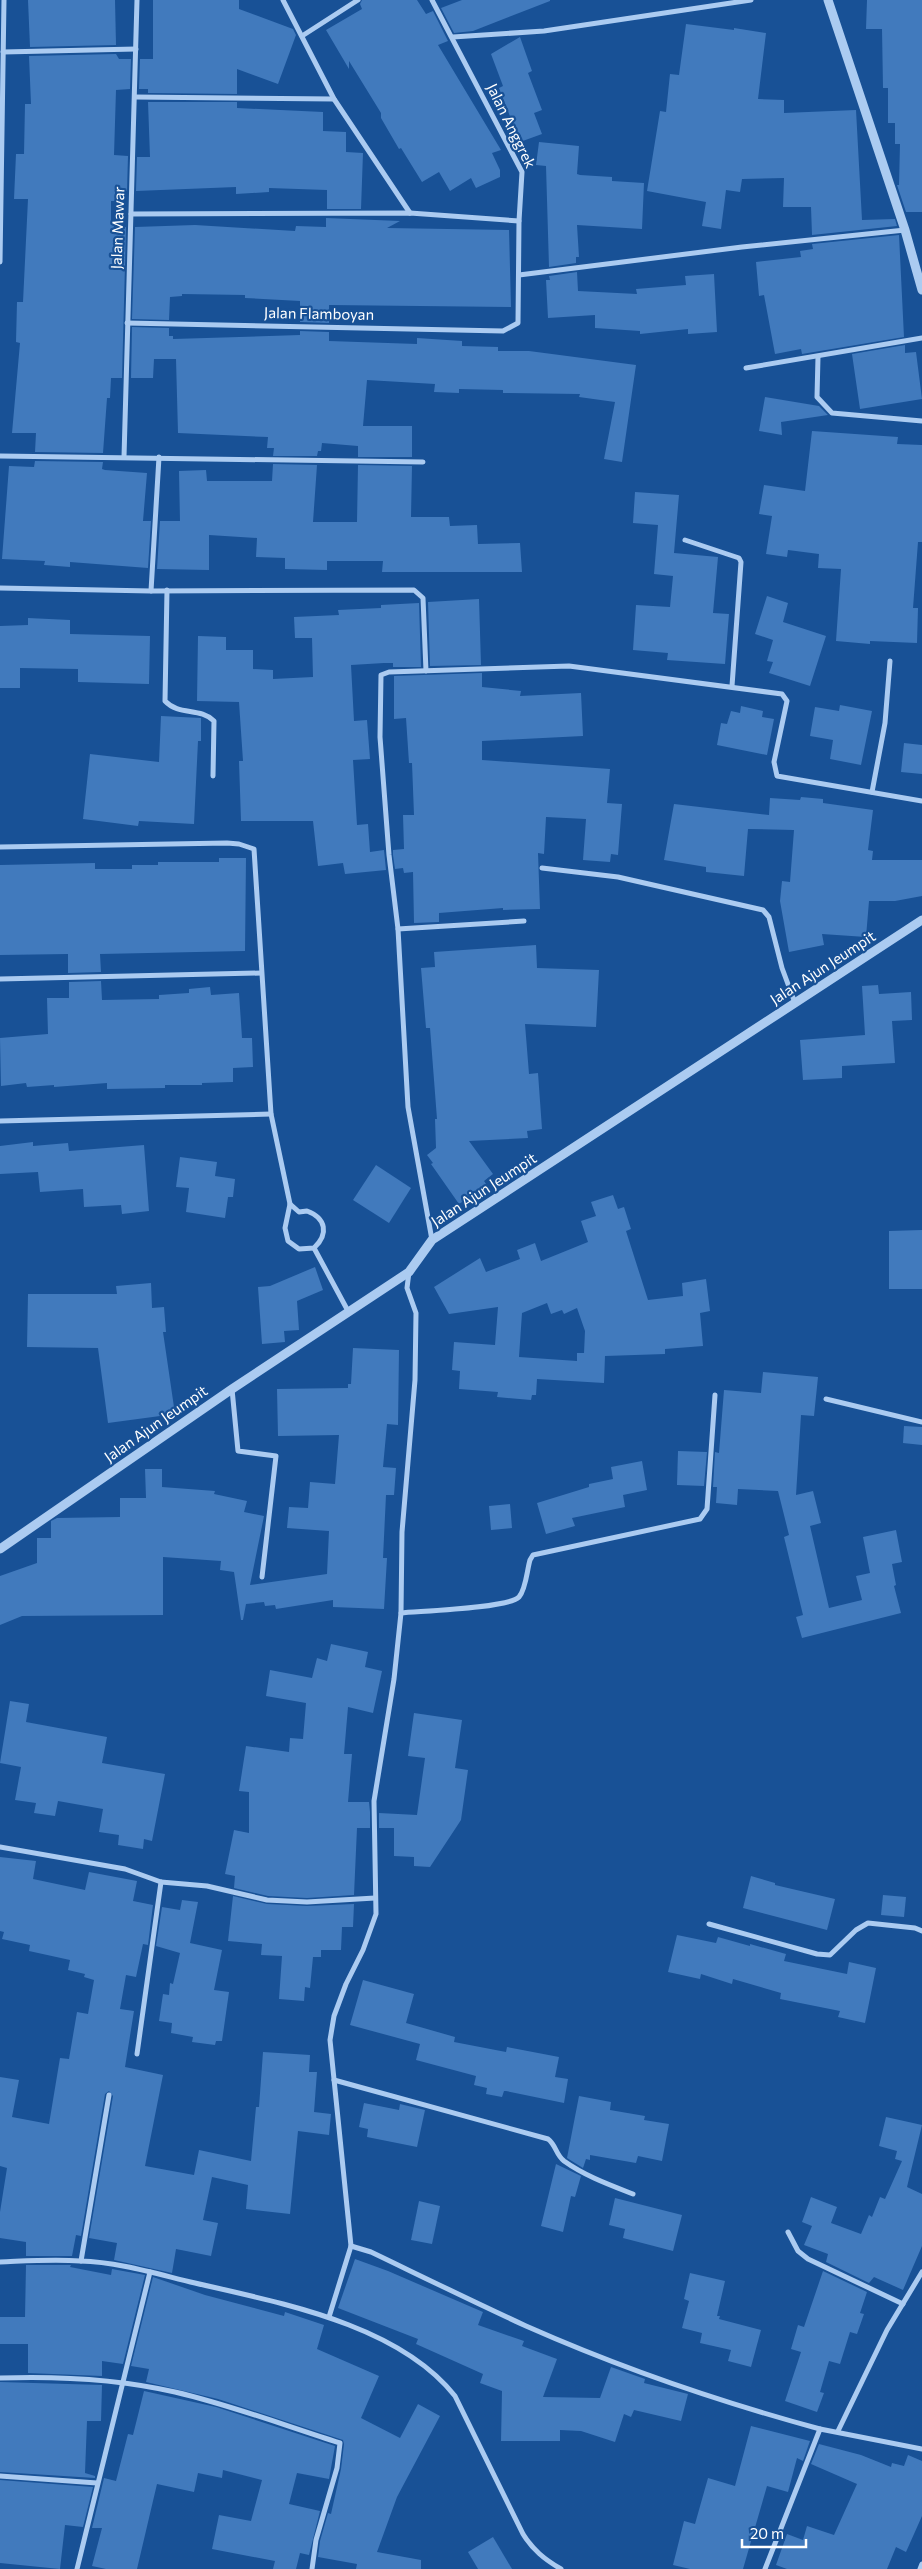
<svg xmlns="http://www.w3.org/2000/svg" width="922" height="2569" font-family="Commissioner,sans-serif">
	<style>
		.building { fill: #417abd; fill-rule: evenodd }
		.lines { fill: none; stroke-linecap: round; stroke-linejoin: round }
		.minor { stroke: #abcbf1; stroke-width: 5 }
		.tertiary { stroke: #abcbf1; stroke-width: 9 }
		.labels { text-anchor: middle; stroke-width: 4.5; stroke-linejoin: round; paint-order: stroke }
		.street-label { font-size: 15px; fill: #fff; stroke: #185196 }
	</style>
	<rect width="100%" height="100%" fill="#185196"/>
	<g class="building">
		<polygon points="28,0 115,0 116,45 30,47"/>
		<polygon points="153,0 239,0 239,9 293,29 296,35 278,84 237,69 237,94 148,93 148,89 139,89 140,59 153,59"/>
		<polygon points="362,0 417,0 426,14 433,11 448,41 438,45 501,150 492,153 500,170 500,177 476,188 471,178 450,191 439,172 422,182 401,148 399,149 381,118 381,113 349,61 349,69 326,30 362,9 360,4"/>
		<polygon points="462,0 550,0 550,1 473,31 454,33 441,8"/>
		<polygon points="867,0 922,0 922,212 906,212 897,185 899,185 900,144 895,144 895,123 888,123 888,88 883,88 882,29 866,29"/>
		<polygon points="686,24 734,30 734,28 766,33 758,99 784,100 784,113 856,110 862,220 895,219 897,226 812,235 811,207 783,207 784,178 742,179 740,192 726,190 721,229 702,226 706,202 647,191 660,111 666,112 670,74 679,75"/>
		<polygon points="520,37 532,71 528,73 542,110 534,113 542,134 520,142 499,88 503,86 491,54"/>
		<polygon points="116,54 119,59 131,59 130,89 116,90 114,155 128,156 127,191 116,191 115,201 111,201 111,220 114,220 114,227 126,227 122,378 111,378 110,398 107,398 103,453 35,452 36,433 12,433 20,343 16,342 17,302 23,302 28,199 14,199 16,154 24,154 25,104 31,104 29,56"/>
		<polygon points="148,102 237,102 237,108 323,112 323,131 346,132 346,152 363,153 361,209 327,209 327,190 269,188 269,192 236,194 236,187 136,191 137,157 150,157"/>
		<polygon points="539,142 579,146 577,174 580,175 612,177 612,181 644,183 642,229 577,225 579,257 576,257 576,263 549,267 546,166 536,165"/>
		<polygon points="326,218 400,221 387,228 509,230 511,307 329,305 329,323 300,322 300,301 245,298 245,295 182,294 182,296 170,297 169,320 132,319 135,227 195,225 295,231 296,226 326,227"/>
		<polygon points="899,235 904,337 802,354 801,349 775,354 764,295 759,296 756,262 801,257 800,251 813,249 812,244"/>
		<polygon points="577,272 578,291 637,294 636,289 686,285 685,276 714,274 717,332 688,334 688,329 640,334 640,331 595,328 595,315 548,318 546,280 550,280 549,276"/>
		<polygon points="132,327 169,328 169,336 173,336 173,339 300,335 300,331 329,332 329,341 417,344 417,338 462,341 462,346 498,347 498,351 529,351 636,365 622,462 604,459 615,402 579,397 580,394 503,393 503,390 459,389 459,393 434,392 435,384 367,380 363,426 412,426 412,457 358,457 358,446 322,443 321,451 318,451 317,456 273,456 274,448 267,448 268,437 178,433 176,359 154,359 153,378 131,378"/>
		<polygon points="905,345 905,353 916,352 922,399 860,409 852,354"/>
		<polygon points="765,397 819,406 828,415 781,422 782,435 759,431"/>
		<polygon points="812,431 898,437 897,444 922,445 922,542 918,542 913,608 918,608 917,643 870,641 870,644 836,641 841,569 818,568 819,554 788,550 787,557 766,554 772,516 759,514 764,485 805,491"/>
		<polygon points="35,461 103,462 102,469 105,470 147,473 143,521 151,521 148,568 70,562 70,567 44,565 45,561 2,559 9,466 34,467"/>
		<polygon points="273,464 317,465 313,522 357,522 358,465 412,466 411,517 449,517 450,526 477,525 478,544 520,543 522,572 382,572 383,561 327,561 327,570 285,569 285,558 256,557 257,538 209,535 209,570 157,569 160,521 180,521 179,471 206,470 207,481 272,481"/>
		<polygon points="635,492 679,495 674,553 718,557 713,613 729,614 725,664 667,660 668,653 633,650 636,605 670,607 673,576 654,574 658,525 633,523"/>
		<polygon points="767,596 788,603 783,622 826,636 810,686 769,673 773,662 767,661 773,640 755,634"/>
		<polygon points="479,599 481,665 430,666 428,602"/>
		<polygon points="419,603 421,667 393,667 393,663 384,663 351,665 354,721 367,720 370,759 353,760 357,825 368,824 370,852 384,850 386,870 345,874 343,863 318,866 313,821 241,821 239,761 243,761 239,702 197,701 198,636 226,637 226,650 253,650 253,669 273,670 273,679 313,677 312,638 295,638 294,617 339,615 338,610 381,608 381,605"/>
		<polygon points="28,618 70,620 70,634 150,636 149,684 78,682 78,669 20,668 20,688 0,688 0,626 28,625"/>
		<polygon points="482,673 482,687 521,691 520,696 581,693 583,736 482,741 482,760 610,769 607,803 622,804 618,855 611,854 610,862 583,860 586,819 546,817 544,854 538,853 540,909 503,910 503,908 439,913 439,922 414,923 413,872 404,873 403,868 395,869 393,855 393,850 404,849 403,815 414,815 412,763 409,763 406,718 394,719 394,676"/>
		<polygon points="840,705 872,711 861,765 830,759 833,740 810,736 815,707 839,711"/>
		<polygon points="741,706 763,711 762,717 774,719 767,755 717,745 721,723 727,724 731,711 740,713"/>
		<polygon points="161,716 201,718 201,741 198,741 194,824 139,821 138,826 83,819 90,754 159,762"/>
		<polygon points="904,743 922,745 922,774 901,772"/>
		<polygon points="801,797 823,799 823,803 873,810 868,850 873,851 872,860 922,860 922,896 895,901 869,901 866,937 822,934 824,945 789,952 780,901 782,881 790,882 794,830 748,829 744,876 706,872 706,867 664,860 674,804 769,815 770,798 800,800"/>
		<polygon points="219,858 246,858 245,951 100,954 101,972 68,973 68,954 0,955 0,865 95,863 95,869 132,869 132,865 158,865 158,862 219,862"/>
		<polygon points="536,945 537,968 599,970 596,1027 525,1024 529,1074 538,1073 542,1129 527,1131 528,1138 469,1141 493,1174 484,1181 486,1184 481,1188 484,1192 469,1204 465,1200 459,1204 431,1164 433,1163 427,1155 436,1148 435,1119 437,1119 430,1028 426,1028 421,968 435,967 434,952"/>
		<polygon points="101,981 102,1000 159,999 159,995 189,993 189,989 210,987 211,995 239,993 242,1038 252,1038 253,1067 233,1068 233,1082 202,1083 202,1085 165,1085 165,1088 107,1089 107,1083 54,1087 54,1085 27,1087 26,1083 1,1086 0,1038 48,1034 47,998 69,998 69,982"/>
		<polygon points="878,985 879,994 911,992 912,1020 892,1021 895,1063 842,1066 842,1078 803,1080 800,1040 865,1035 862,986"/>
		<polygon points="33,1142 33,1146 68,1143 69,1151 144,1145 149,1211 122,1214 121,1205 84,1207 83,1189 40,1192 38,1172 0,1174 0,1146"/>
		<polygon points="180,1157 217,1162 215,1176 235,1179 233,1197 228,1197 225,1218 186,1212 189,1188 176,1187"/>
		<polygon points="376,1165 411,1188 389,1223 353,1200"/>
		<path d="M613,1195L618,1209L624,1207L631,1229L626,1231L648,1300L683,1296L682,1283L706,1279L710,1311L700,1313L703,1346L665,1349V1354L605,1356L604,1383L537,1379L536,1395H532L531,1400L497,1397L498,1392L459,1389L460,1371L452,1370L454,1342L495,1345L498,1307L449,1314L434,1287L480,1258L486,1272L520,1259L517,1250L535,1243L541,1261L588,1242L581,1221L596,1216L591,1202ZM547,1303L551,1314L562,1310L564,1314L577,1308L585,1331L584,1353H577V1361L519,1357L522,1313Z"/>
		<polygon points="922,1230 922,1289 889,1289 889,1231"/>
		<polygon points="315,1267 323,1290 297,1301 299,1330 284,1331 285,1342 262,1344 258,1287 270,1286"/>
		<polygon points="151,1283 152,1308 164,1307 166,1332 163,1332 175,1414 108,1423 98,1348 27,1347 28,1294 117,1294 116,1286"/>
		<polygon points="353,1348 399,1350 398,1425 387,1424 383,1467 396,1468 394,1495 386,1495 383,1558 387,1558 384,1609 333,1607 333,1600 276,1609 275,1605 265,1606 264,1602 246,1604 243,1620 241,1620 234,1572 220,1570 221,1561 163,1557 163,1615 22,1616 0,1625 0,1576 37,1563 37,1538 51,1538 51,1521 57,1518 120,1517 120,1498 146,1498 145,1469 162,1469 162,1487 215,1491 214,1494 247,1501 244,1512 264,1516 250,1585 327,1574 329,1531 287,1528 289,1507 308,1508 310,1482 335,1484 339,1435 278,1436 277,1389 348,1388 348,1384 351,1384"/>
		<polygon points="763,1372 818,1377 814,1416 801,1415 796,1495 813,1491 821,1523 810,1526 829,1608 862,1600 856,1576 870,1573 863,1537 896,1530 902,1562 892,1564 896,1585 894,1586 901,1613 802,1638 796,1617 803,1615 784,1537 789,1535 778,1491 738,1489 737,1505 716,1503 717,1487 713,1487 715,1452 719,1453 724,1390 761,1393"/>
		<polygon points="904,1426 922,1427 922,1445 903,1443"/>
		<polygon points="678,1451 707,1452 704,1486 677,1485"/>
		<polygon points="642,1461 647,1490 623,1495 625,1507 572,1518 575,1526 546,1534 537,1503 589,1487 589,1484 613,1479 611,1467"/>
		<polygon points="510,1504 512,1528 491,1530 489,1506"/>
		<polygon points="331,1644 368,1652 365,1667 382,1671 373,1713 348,1707 344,1754 352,1754 348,1802 369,1802 370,1812 370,1828 357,1828 354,1895 307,1898 268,1896 234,1888 235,1876 225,1874 234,1830 249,1833 249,1792 239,1791 246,1746 289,1752 290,1738 303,1739 306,1703 266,1696 270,1670 312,1678 317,1658 327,1661"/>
		<polygon points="10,1701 29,1704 26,1722 107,1737 102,1763 165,1774 152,1841 144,1839 143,1849 118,1845 119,1835 99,1832 103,1809 58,1801 55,1816 34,1813 36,1803 15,1800 21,1767 0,1763"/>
		<polygon points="414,1713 462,1720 455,1768 468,1770 461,1820 430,1867 414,1866 414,1857 394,1856 394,1828 379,1828 379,1813 417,1815 425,1758 408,1756"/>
		<polygon points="0,1857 36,1861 33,1879 85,1890 89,1872 137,1881 133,1901 153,1905 148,1945 143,1944 136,1977 126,1975 120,2009 134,2011 125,2067 163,2075 145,2166 194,2175 199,2150 251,2161 256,2107 259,2107 263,2052 310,2055 309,2072 317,2072 314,2112 331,2114 329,2135 298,2131 290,2214 246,2209 248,2185 212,2177 203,2220 218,2223 211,2256 176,2249 172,2273 114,2260 117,2243 89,2238 113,2096 109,2091 105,2094 81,2236 76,2235 72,2256 26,2256 26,2242 0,2238 0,2212 7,2168 0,2166 0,2077 19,2080 12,2117 49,2124 60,2058 69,2059 77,2012 88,2014 94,1980 84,1977 85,1974 68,1970 70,1960 29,1951 30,1945 2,1939 4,1932 0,1931"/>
		<polygon points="751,1876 775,1883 775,1885 835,1899 827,1930 743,1908"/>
		<polygon points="883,1895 906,1897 904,1917 881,1915"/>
		<polygon points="233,1896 267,1904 307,1906 354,1904 353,1927 342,1927 341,1950 321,1950 321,1957 313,1957 310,1988 305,1987 304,2001 279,1999 282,1956 261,1955 262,1944 228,1941"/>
		<polygon points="182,1900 198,1902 190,1943 222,1950 214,1990 229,1992 222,2041 216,2041 215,2045 192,2042 193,2037 171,2033 172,2023 159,2021 163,1994 169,1995 170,1983 173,1984 180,1953 156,1946 162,1907 180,1910"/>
		<polygon points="677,1935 716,1943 718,1937 750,1946 750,1944 786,1954 784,1961 847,1974 849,1962 876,1968 865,2023 838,2017 840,2011 780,1999 781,1993 733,1979 732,1984 701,1974 700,1979 668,1972"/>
		<polygon points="363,1980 414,1994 406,2023 455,2037 454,2042 506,2052 507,2047 559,2057 555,2077 568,2079 564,2103 506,2091 504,2091 502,2097 486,2094 487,2088 474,2085 476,2076 416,2060 420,2044 350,2025"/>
		<polygon points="579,2096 611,2102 610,2110 645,2116 644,2120 669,2124 662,2161 638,2156 636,2163 590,2155 590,2160 586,2159 583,2168 567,2158"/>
		<polygon points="364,2103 399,2110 400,2104 425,2110 417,2147 367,2137 368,2129 359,2127"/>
		<polygon points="886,2117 922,2125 907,2187 922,2194 922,2246 903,2290 874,2277 869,2283 826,2262 828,2254 804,2245 812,2226 802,2222 811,2197 837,2207 831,2223 861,2234 869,2215 872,2217 880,2197 885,2199 902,2161 895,2159 897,2151 879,2146"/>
		<polygon points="556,2164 581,2176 575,2197 571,2196 563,2232 541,2226"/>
		<polygon points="615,2198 682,2215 673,2251 623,2238 625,2229 609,2225"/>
		<polygon points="419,2201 440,2206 432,2244 411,2240"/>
		<polygon points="355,2259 388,2271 483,2312 478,2325 524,2341 522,2346 557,2359 543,2397 600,2398 611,2367 645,2379 644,2383 688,2394 681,2421 634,2410 631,2417 624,2414 615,2442 581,2431 560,2430 560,2441 501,2441 502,2391 480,2383 483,2374 416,2344 418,2339 338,2308"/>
		<polygon points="26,2265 71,2265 70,2267 111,2275 112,2269 145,2275 123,2364 102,2361 102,2376 28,2373 28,2344 0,2344 0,2317 25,2317"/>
		<polygon points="823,2271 867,2292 860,2313 864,2314 857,2334 850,2332 840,2364 829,2361 820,2392 824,2393 817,2412 785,2401 801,2352 791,2349 798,2325 804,2327"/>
		<polygon points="690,2273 725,2281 717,2316 720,2316 719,2319 761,2330 751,2367 728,2361 731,2350 700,2343 702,2333 682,2328 689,2301 684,2299"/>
		<polygon points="153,2277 205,2295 284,2316 285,2312 324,2325 317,2349 379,2376 361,2418 400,2438 418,2404 440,2416 397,2497 377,2552 421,2560 421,2569 356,2569 357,2564 318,2557 320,2541 328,2513 331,2514 341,2469 344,2444 343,2440 218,2399 146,2382 149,2369 131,2366"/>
		<polygon points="0,2382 102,2385 101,2421 87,2421 85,2473 95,2476 95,2478 0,2472"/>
		<polygon points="144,2391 216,2407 335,2446 329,2479 297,2473 289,2504 320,2511 309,2555 300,2553 296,2569 273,2569 275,2561 212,2549 219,2515 251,2521 262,2480 223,2470 222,2478 198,2473 194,2492 157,2484 137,2569 106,2569 92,2566 102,2528 92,2528 104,2478 116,2481 128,2434 133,2435"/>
		<polygon points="751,2426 810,2441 803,2461 797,2458 788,2492 767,2486 743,2569 690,2569 673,2565 684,2521 695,2524 708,2478 735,2486"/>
		<polygon points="819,2444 861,2455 891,2467 892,2463 904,2466 908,2455 922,2461 922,2516 906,2552 896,2547 887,2569 787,2569 776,2565 787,2534 803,2540 807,2526 834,2535 857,2484 811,2464"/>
		<polygon points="0,2480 93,2487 83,2527 65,2525 60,2569 0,2563"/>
		<polygon points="493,2537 512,2569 478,2569 468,2552"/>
	</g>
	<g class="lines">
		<g class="minor">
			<polyline points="283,0 334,99 410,213"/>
			<polyline points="302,36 358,0"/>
			<polyline points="453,37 544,31 751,0"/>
			<polyline points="3,52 136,49"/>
			<polyline points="135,97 334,99"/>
			<polyline points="131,214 410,213 519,221"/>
			<polyline points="0,262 4,0"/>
			<polyline points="519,275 742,247 905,230"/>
			<polyline points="127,323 503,331 518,323 519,221 522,172 432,0"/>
			<polyline points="818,357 817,397 832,413 922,421"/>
			<polyline points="746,368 922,338"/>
			<polyline points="0,456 423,462"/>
			<polyline points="124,457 137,0"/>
			<polyline points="685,540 739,558 741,562 732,686"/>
			<polyline points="0,588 151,591 414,590 423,598 426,671"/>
			<path d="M167,590L165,701C179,716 200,707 214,721L213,776"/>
			<polyline points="151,591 159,457"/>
			<polyline points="872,792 885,723 890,661"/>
			<polyline points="0,847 227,843 239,844 254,849 271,1114 290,1204"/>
			<polyline points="542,868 618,877 763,910 769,917 782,968 795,1003"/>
			<polyline points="398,929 524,921"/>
			<polyline points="0,979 261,973"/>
			<polyline points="0,1121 271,1114"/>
			<path d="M290,1204L299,1212L307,1211C326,1218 329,1234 314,1248L299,1249L288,1241L285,1228Z"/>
			<polyline points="432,1240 408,1107 398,929 389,855 380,737 381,675 389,672 569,666 782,694 787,701 774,762 777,776 922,801"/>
			<polyline points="314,1248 348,1311"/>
			<polyline points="232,1389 238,1451 276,1456 262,1577"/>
			<polyline points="826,1399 922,1422"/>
			<path d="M401,1613C421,1611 509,1608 519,1597C526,1589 527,1570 530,1560L533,1555L700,1519L707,1509L715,1395"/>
			<polyline points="0,1847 125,1869 161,1882 207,1886 267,1900 307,1902 375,1898"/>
			<polyline points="709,1924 817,1954 830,1955 856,1930 868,1923 915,1928 922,1931"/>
			<polyline points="137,2054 161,1882"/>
			<path d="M334,2080L548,2139C556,2145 556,2155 564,2161C585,2176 610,2185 633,2194"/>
			<polyline points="788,2232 798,2251 808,2259 903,2304"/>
			<path d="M351,2246L371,2252C423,2277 474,2302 526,2326C621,2368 720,2402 820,2429"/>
			<polyline points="81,2261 109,2095"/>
			<path d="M0,2262C26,2261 53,2259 80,2261C119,2262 157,2274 195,2283C280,2303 398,2324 455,2396L523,2534C533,2550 544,2559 561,2569"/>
			<polyline points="329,2317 351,2246 330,2040 334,2016 346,1984 363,1950 376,1914 374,1801 394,1679 401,1613 402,1532 415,1380 416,1313 407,1288 409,1272"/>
			<path d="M0,2378C58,2376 118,2379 175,2392C231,2405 286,2426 340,2443L337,2468L316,2540L312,2569"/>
			<polyline points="838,2431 887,2330 922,2272"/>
			<polyline points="0,2476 97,2483"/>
			<polyline points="77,2569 150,2272"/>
			<polyline points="765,2569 820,2429 922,2449"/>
			<polyline points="920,2569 922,2564"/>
		</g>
		<g class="tertiary">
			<polyline points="828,0 905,230 922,290"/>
			<polyline points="0,1549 232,1389 409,1272 432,1240 922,920"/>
		</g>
	</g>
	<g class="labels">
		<g class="street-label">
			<text transform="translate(511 126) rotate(64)" y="5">Jalan Anggrek</text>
			<text transform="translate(118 228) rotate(-88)" y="5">Jalan Mawar</text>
			<text transform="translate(319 314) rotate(1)" y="5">Jalan Flamboyan</text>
			<text transform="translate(823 968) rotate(-33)" y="5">Jalan Ajun Jeumpit</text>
			<text transform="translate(484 1190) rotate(-33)" y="5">Jalan Ajun Jeumpit</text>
			<text transform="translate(156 1424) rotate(-35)" y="5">Jalan Ajun Jeumpit</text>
		</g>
	</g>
	<path d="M742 2539v8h64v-8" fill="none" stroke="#ffffff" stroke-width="2.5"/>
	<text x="750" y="2539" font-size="15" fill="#ffffff" stroke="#185196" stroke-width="4" paint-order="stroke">20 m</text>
</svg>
